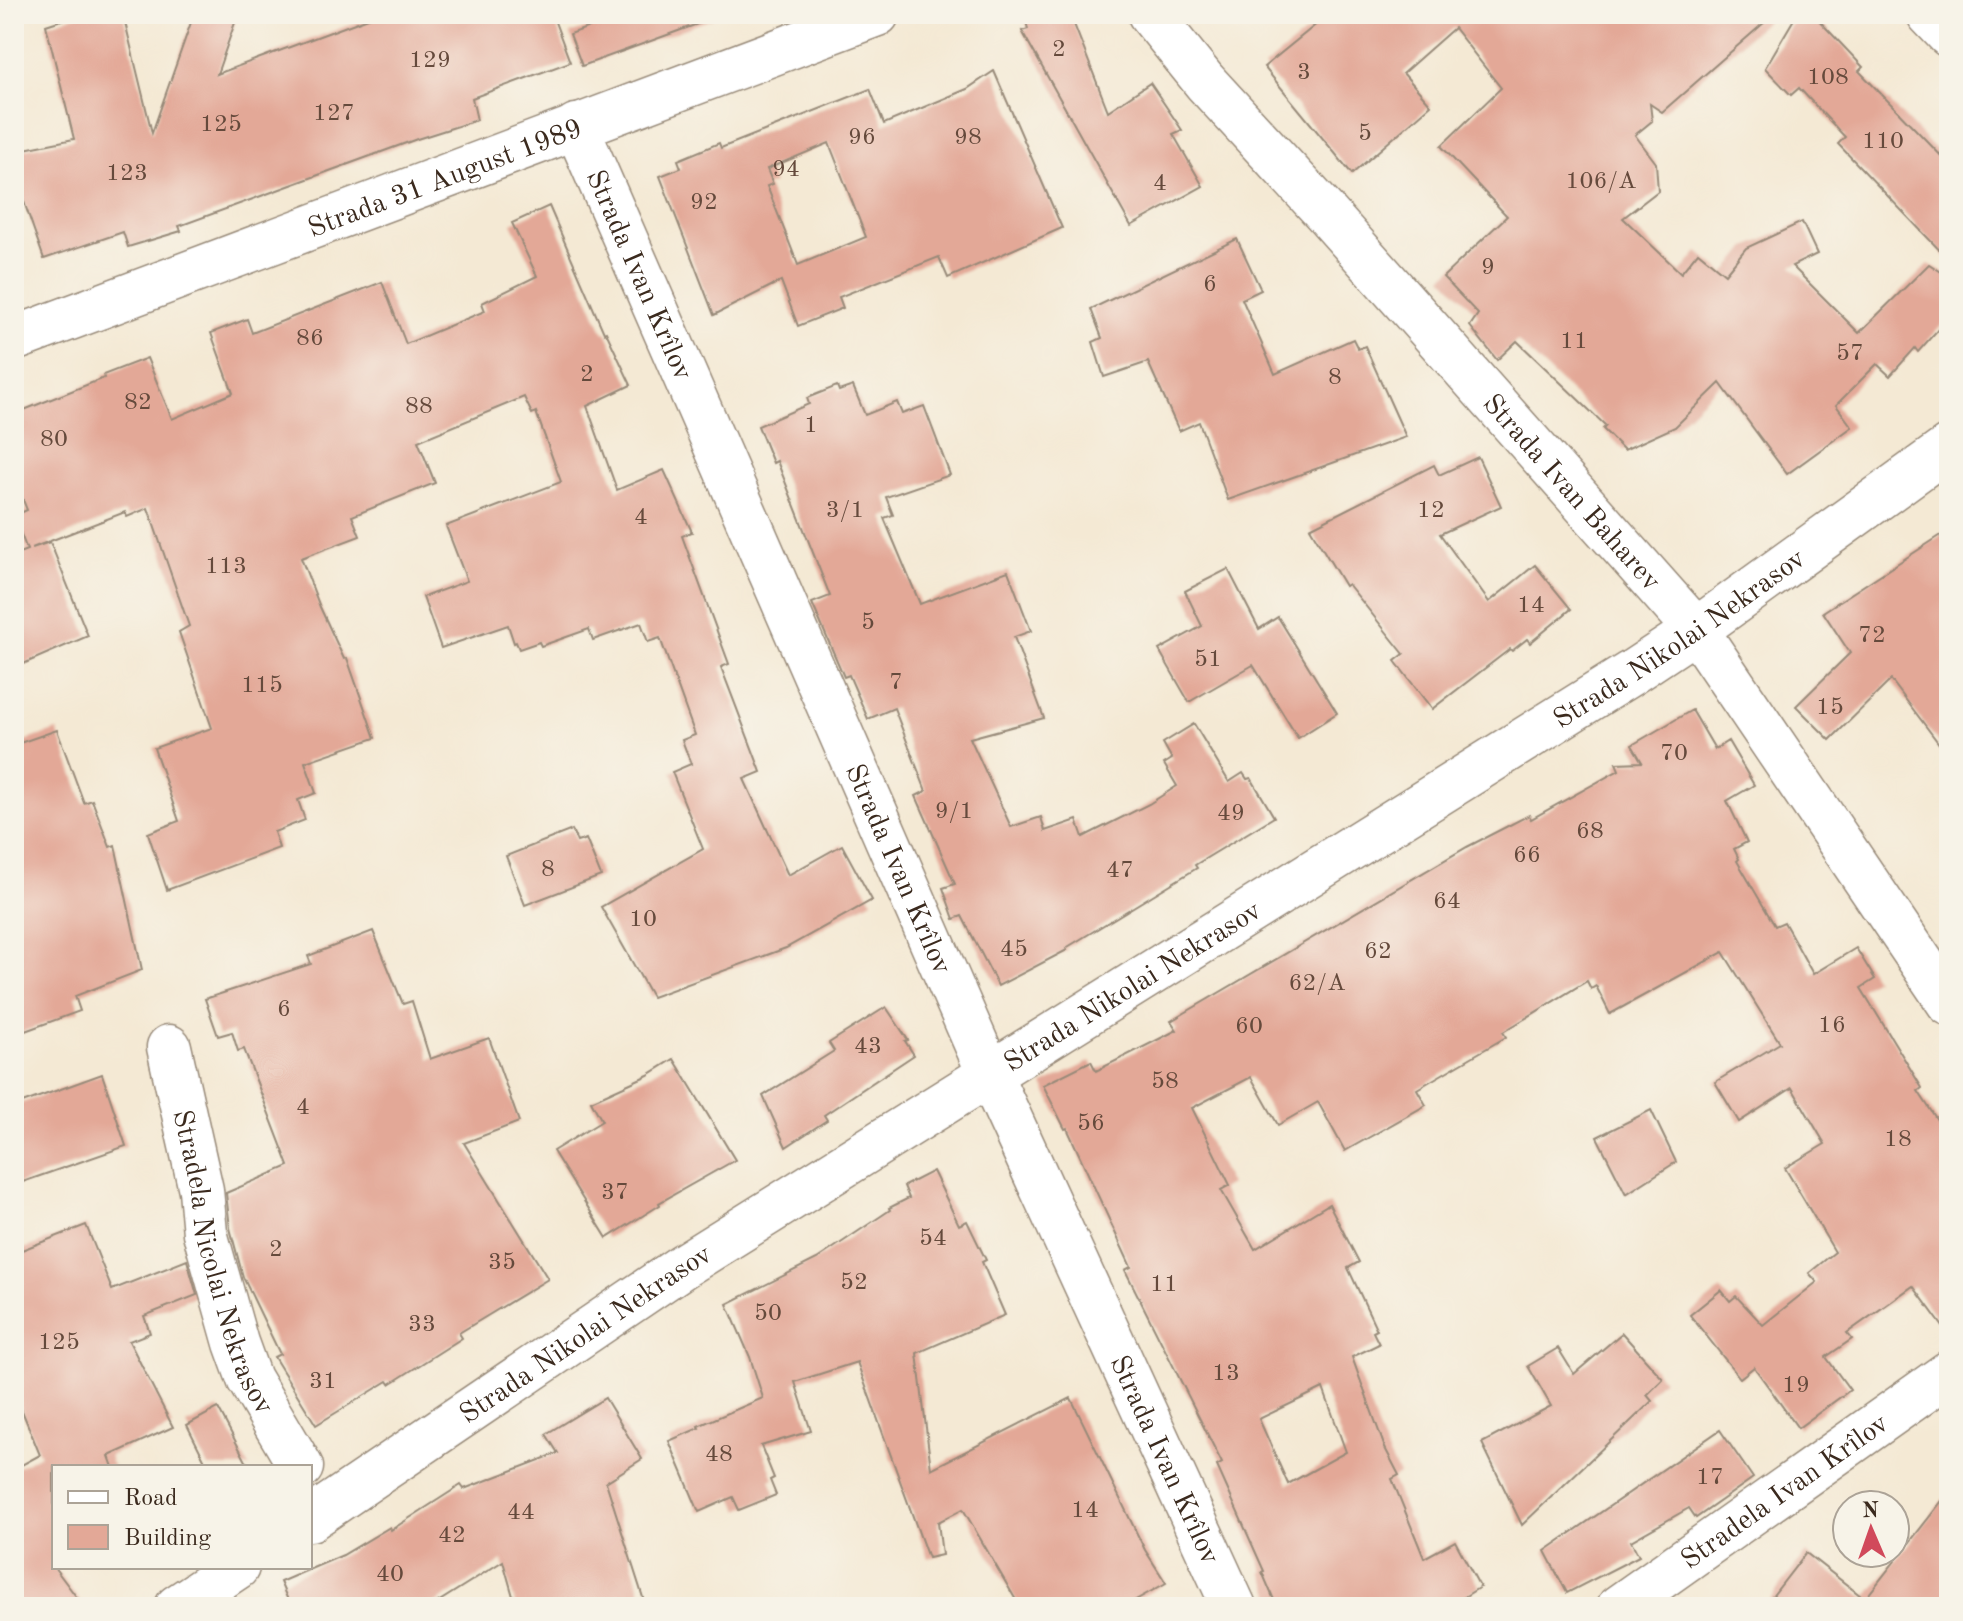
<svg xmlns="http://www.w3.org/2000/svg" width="1963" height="1621" font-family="'Old Standard TT',serif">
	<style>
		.building { fill: #e3a897; fill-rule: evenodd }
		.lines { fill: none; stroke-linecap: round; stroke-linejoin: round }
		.minor-casing { stroke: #988a79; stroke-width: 47 }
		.secondary-casing { stroke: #988a79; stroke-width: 47 }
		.minor { stroke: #fff; stroke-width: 44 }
		.secondary { stroke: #fff; stroke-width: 44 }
		.labels { text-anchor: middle; stroke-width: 6; stroke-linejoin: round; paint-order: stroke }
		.number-label { font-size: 24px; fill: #654a3c }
		.street-label { font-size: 28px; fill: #3b2a1e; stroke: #f7f3e8 }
	</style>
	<rect width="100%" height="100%" fill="#f7f3e8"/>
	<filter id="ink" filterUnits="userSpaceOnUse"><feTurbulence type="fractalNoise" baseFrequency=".0125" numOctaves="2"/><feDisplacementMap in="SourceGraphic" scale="16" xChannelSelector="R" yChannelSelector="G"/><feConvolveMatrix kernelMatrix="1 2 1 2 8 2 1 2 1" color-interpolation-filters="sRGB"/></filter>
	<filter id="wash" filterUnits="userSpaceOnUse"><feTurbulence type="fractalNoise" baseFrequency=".006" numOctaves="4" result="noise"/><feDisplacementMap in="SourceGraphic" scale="32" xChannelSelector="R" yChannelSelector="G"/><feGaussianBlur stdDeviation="1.8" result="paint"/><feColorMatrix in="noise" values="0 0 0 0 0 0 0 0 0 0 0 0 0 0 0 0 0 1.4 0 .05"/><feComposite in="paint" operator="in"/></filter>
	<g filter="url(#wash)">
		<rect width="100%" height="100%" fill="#f4e9d4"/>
		<g id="blocks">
			<g class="building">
				<polygon points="80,14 123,14 152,133 194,14 238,14 217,74 379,14 552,14 570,62 472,98 477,120 417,139 179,226 181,231 128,247 123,232 44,259 14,173 14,151 74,139 46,25"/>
				<polygon points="625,14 713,14 714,18 582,66 570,34"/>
				<polygon points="1024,14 1070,14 1108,111 1150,83 1182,130 1173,134 1203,186 1131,226 1022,31 1028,29"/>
				<polygon points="1329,14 1774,14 1662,112 1650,104 1652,121 1635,135 1656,163 1658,191 1623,218 1681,273 1698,252 1725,274 1746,248 1802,222 1817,254 1792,266 1859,333 1929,264 1949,277 1949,317 1918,352 1915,348 1890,376 1877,364 1836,405 1852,427 1787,474 1720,383 1675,427 1624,450 1603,429 1606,426 1517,341 1497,360 1470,326 1478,314 1443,277 1507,216 1441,146 1501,88 1454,28 1403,73 1431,105 1352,174 1264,67"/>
				<polygon points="1797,14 1813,14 1863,67 1859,71 1949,164 1949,260 1838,144 1845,137 1799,88 1791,95 1765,68"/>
				<path d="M994,71L1062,228L948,278L939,257L839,297L843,308L798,326L781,281L714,315L660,176L681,168L678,160L719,143L721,148L870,89L884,124L967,89ZM829,143L866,237L798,265L767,186L773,184L767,169Z"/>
				<polygon points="549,206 604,333 606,332 631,385 587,406 617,490 664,470 692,532 682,536 729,664 721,667 761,772 744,779 788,875 842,845 872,900 786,948 652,997 601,907 703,849 672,772 691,764 682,740 695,735 660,638 648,642 641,623 593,640 589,629 541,646 539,642 519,649 516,642 514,643 508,625 441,648 423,597 467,581 446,526 561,482 536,412 532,414 524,397 418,441 435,483 352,516 360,536 301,558 320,607 344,659 347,658 375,738 305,762 316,793 298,800 305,820 274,832 279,848 167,890 148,833 179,821 154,748 212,728 179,632 189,626 148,508 127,517 125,512 32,548 50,542 88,636 14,668 14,555 27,550 14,516 27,510 14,477 14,414 104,378 103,375 147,358 172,419 233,393 211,333 247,319 252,333 382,282 406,344 485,311 482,303 537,276 512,223"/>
				<polygon points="1237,239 1261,290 1242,299 1275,374 1353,339 1358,349 1365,346 1406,437 1228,500 1199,422 1179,431 1148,362 1104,377 1093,342 1102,338 1091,309"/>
				<polygon points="837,386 839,391 853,386 865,415 897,402 902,414 924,406 950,475 886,497 893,515 884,518 920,604 1008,571 1031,631 1014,637 1044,718 970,738 1011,827 1041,817 1045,831 1077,820 1083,837 1149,804 1177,786 1164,764 1172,759 1163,743 1194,724 1229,782 1243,773 1247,779 1251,778 1274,817 1195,865 1197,868 1066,948 1067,950 998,986 962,916 954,919 943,888 955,884 916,796 926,791 894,708 868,719 849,675 844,677 812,603 830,596 777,461 773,463 758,426 809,404 807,398"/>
				<polygon points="1478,457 1501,506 1440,534 1489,602 1535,565 1571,609 1530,643 1527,639 1512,651 1510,649 1432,709 1395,661 1404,654 1348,584 1345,586 1310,528 1434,465 1439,475"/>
				<polygon points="1949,530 1949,757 1891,680 1830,740 1796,706 1850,653 1823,612"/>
				<polygon points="1228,569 1259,629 1278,617 1337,713 1298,738 1253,665 1189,702 1159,650 1202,626 1185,591"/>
				<path d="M1692,710L1715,749L1728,741L1754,785L1727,801L1747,842L1734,849L1739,859L1737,861L1775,926L1784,922L1813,974L1856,948L1875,979L1861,988L1922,1088L1918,1091L1949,1138V1335L1913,1286L1847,1333L1852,1339L1826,1357L1850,1390L1798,1428L1754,1367L1740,1378L1690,1315L1721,1290L1730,1301L1736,1296L1763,1325L1817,1282L1809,1273L1835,1252L1785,1168L1825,1144L1792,1088L1739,1122L1715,1082L1780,1043L1723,952L1610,1014L1596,986L1591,989L1587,981L1503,1032L1506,1037L1417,1089L1426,1105L1345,1151L1318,1102L1278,1125L1251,1077L1192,1108L1230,1185L1221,1190L1255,1249L1329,1204L1359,1262L1348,1268L1377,1330L1373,1332L1379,1344L1352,1357L1385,1448L1399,1475L1392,1479L1424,1558L1455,1541L1480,1587L1448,1607H1277L1262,1572L1264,1571L1217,1466L1222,1463L1125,1270L1131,1267L1067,1128L1065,1129L1043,1085L1091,1061L1096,1071L1177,1030L1171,1021L1467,847L1529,815L1531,819L1619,770L1616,763L1642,762L1632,745ZM1323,1388L1346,1452L1288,1484L1259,1419Z"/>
				<polygon points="57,730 84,803 92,800 110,847 115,845 142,970 75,996 80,1011 14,1035 14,745"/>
				<polygon points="572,830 577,842 586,839 601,876 525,905 506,856"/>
				<polygon points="373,931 403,1004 412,1001 430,1059 489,1038 519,1122 464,1143 548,1279 459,1333 462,1338 390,1384 388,1381 316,1425 274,1357 280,1354 243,1277 230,1228 226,1193 289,1166 244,1049 238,1051 232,1032 218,1036 205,999 311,964 308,956"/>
				<polygon points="886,1007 908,1040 905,1041 914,1055 824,1115 827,1120 786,1147 763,1096 834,1051 829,1043"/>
				<polygon points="674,1059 735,1160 659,1203 660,1205 607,1238 553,1151 602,1121 591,1101 648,1075"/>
				<polygon points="102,1074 126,1146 14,1185 14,1106"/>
				<polygon points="1651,1110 1676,1162 1626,1194 1597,1137"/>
				<polygon points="933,1171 959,1225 967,1221 986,1260 982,1262 1005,1315 917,1353 931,1469 1071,1398 1145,1550 1166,1583 1123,1607 1020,1607 963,1509 938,1522 942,1555 928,1558 857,1362 795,1382 811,1431 761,1446 774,1478 770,1480 776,1495 739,1510 733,1497 699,1512 669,1441 699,1428 698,1426 763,1398 750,1357 727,1304 817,1259 890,1210 889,1208 909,1198 904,1186"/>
				<polygon points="86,1225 112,1290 187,1260 197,1295 144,1316 150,1333 129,1341 173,1427 109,1456 113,1467 54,1467 54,1567 84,1607 14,1607 14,1469 40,1455 14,1391 14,1253"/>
				<polygon points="1622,1333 1663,1379 1647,1395 1652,1401 1522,1525 1482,1443 1551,1406 1528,1366 1558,1348 1574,1374"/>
				<polygon points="605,1398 642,1459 606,1482 646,1607 516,1607 503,1561 430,1607 291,1607 280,1582 343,1555 390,1527 391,1530 461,1485 464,1489 558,1453 546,1434"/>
				<polygon points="218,1408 249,1467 208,1467 187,1425"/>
				<polygon points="1720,1430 1753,1478 1696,1518 1689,1508 1631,1541 1639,1556 1567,1593 1545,1551"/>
				<polygon points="1949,1492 1949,1607 1764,1607 1806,1553 1865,1599"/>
			</g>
		</g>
	</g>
	<g filter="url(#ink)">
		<use href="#blocks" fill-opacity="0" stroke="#988a79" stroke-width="2"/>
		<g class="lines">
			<defs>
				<g id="minor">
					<path id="s1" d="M1150,14L1205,82L1324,211L1696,630L1949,1003"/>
					<polyline points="1929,14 1949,35"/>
					<path id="s2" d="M576,126L989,1073L1234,1607"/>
					<path id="s3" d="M169,1047L201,1190L205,1233L236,1343L249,1379L301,1467"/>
					<path id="s4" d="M310,1519L683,1266L1631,673L1696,630L1949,447"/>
					<polyline points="177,1607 237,1567"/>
					<path id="s5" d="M1619,1607L1949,1373"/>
				</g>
				<g id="secondary">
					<path id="s6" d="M14,339L877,14"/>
				</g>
			</defs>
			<use href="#minor" class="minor-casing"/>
			<use href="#secondary" class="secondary-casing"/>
			<use href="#minor" class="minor"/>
			<use href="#secondary" class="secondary"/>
		</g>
	</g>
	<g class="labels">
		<g class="number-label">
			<text x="1059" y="56">2</text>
			<text x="430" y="67">129</text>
			<text x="1304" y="79">3</text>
			<text x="1828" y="84">108</text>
			<text x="334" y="120">127</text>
			<text x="221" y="131">125</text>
			<text x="1365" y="140">5</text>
			<text x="862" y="144">96</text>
			<text x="968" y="144">98</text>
			<text x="1883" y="148">110</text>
			<text x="786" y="176">94</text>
			<text x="127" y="180">123</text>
			<text x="1601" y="188">106/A</text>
			<text x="1160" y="190">4</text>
			<text x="704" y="209">92</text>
			<text x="1488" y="274">9</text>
			<text x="1210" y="291">6</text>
			<text x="310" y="345">86</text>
			<text x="1574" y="348">11</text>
			<text x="1850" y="360">57</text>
			<text x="587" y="381">2</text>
			<text x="1335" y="384">8</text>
			<text x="138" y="409">82</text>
			<text x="419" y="413">88</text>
			<text x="811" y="432">1</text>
			<text x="54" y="446">80</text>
			<text x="845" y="517">3/1</text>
			<text x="1431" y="517">12</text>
			<text x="641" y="524">4</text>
			<text x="226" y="573">113</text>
			<text x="1531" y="612">14</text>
			<text x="868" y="629">5</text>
			<text x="1872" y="642">72</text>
			<text x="1208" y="666">51</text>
			<text x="896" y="689">7</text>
			<text x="262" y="692">115</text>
			<text x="1830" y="714">15</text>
			<text x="1674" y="760">70</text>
			<text x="954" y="818">9/1</text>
			<text x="1231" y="820">49</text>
			<text x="1590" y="838">68</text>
			<text x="1527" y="862">66</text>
			<text x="548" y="876">8</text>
			<text x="1120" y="877">47</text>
			<text x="1447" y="908">64</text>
			<text x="643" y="926">10</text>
			<text x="1014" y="956">45</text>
			<text x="1378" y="958">62</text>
			<text x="1317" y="990">62/A</text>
			<text x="284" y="1016">6</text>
			<text x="1832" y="1032">16</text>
			<text x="1249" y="1033">60</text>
			<text x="868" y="1053">43</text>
			<text x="1165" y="1088">58</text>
			<text x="303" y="1114">4</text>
			<text x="1091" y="1130">56</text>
			<text x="1898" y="1146">18</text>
			<text x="615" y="1199">37</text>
			<text x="933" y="1245">54</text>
			<text x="276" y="1256">2</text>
			<text x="502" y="1269">35</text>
			<text x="854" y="1289">52</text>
			<text x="1164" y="1291">11</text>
			<text x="768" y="1320">50</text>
			<text x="422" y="1331">33</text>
			<text x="59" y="1349">125</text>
			<text x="1226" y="1380">13</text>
			<text x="323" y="1388">31</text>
			<text x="1796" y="1392">19</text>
			<text x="719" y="1461">48</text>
			<text x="1710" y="1484">17</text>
			<text x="1085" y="1517">14</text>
			<text x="521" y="1519">44</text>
			<text x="452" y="1542">42</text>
			<text x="390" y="1581">40</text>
		</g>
		<g class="street-label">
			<text dy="10" stroke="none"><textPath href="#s6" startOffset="460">Strada 31 August 1989</textPath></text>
			<text dy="10" stroke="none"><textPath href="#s2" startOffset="162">Strada Ivan Krîlov</textPath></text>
			<text dy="10" stroke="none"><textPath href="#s1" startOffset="638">Strada Ivan Baharev</textPath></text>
			<text dy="10" stroke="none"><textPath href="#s4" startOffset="1628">Strada Nikolai Nekrasov</textPath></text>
			<text dy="10" stroke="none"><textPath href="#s2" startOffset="810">Strada Ivan Krîlov</textPath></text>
			<text dy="10" stroke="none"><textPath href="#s4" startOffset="980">Strada Nikolai Nekrasov</textPath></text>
			<text dy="10" stroke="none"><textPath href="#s3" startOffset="222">Stradela Nicolai Nekrasov</textPath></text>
			<text dy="10" stroke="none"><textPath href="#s4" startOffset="332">Strada Nikolai Nekrasov</textPath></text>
			<text dy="10" stroke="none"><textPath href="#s2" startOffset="1458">Strada Ivan Krîlov</textPath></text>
			<text dy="10" stroke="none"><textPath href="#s5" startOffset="202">Stradela Ivan Krîlov</textPath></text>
		</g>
	</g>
	<rect width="1963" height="1621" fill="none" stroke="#f7f3e8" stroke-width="48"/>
	<rect x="52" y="1465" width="260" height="104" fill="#f7f3e8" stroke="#aca397" stroke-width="2"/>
	<rect x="68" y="1491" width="40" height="12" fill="#ffffff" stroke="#aca397" stroke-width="2"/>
	<text x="124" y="1505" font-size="24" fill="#3b2a1e">Road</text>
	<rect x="68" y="1525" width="40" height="24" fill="#e3a897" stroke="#aca397" stroke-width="2"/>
	<text x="124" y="1545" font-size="24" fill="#3b2a1e">Building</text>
	<g transform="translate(1871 1529) rotate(358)"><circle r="38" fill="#f7f3e8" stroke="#aca397" stroke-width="2"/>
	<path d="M0-6L14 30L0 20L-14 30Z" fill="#d1495b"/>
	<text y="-12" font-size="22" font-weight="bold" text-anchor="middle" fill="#3b2a1e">N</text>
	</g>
</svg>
